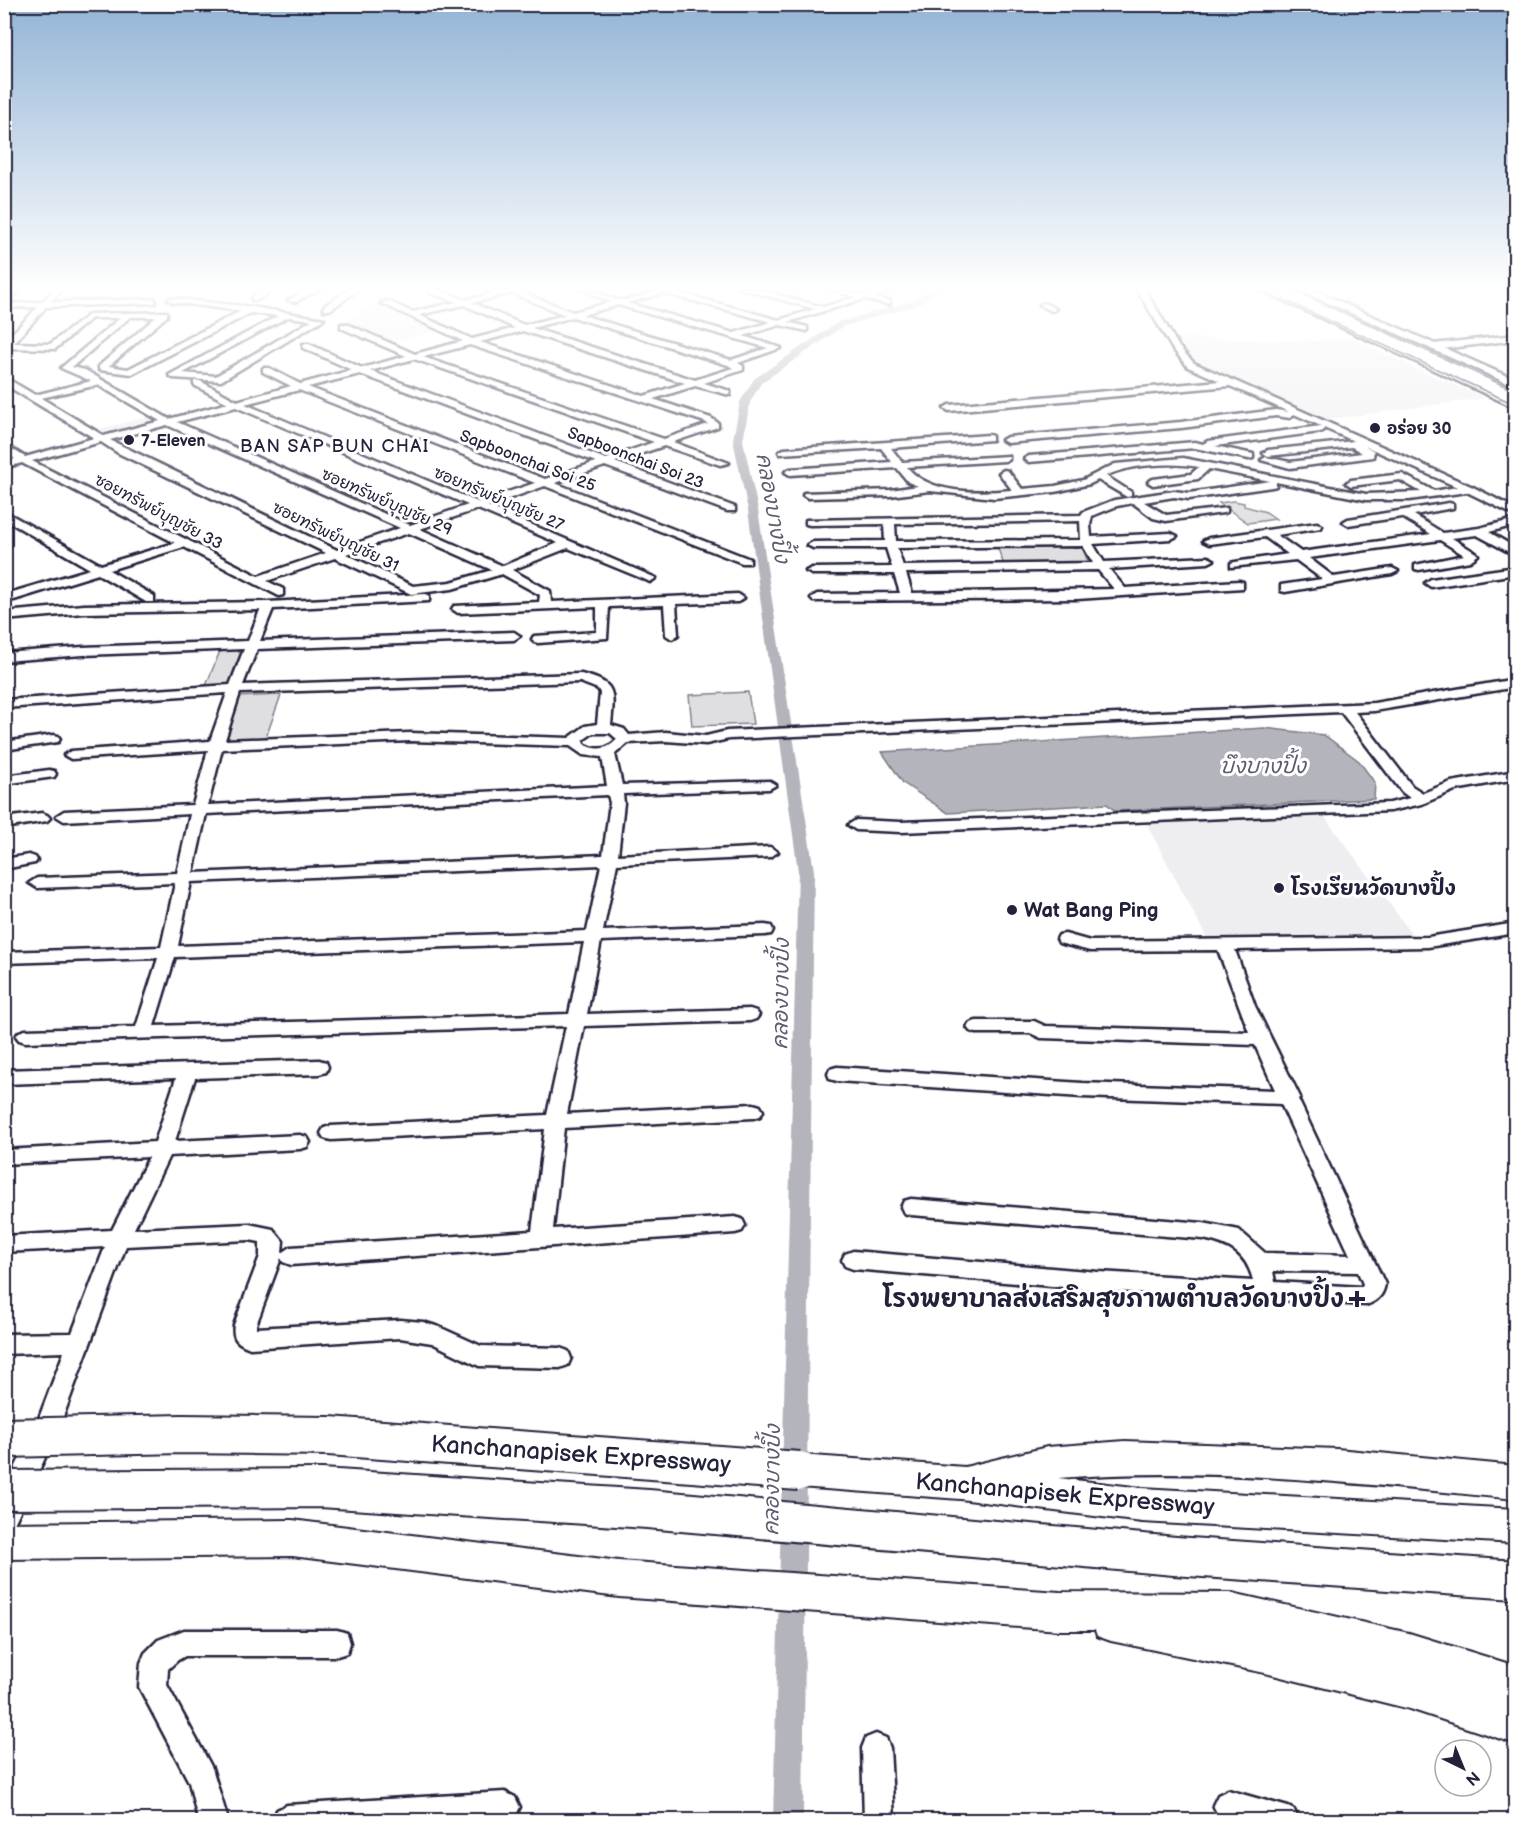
<svg xmlns="http://www.w3.org/2000/svg" width="1520" height="1825" font-family="'Balsamiq Sans','Playpen Sans Thai',sans-serif">
	<style>
		.built { fill: #eeeef1 }
		.green { fill: #dfdfe2; stroke: #80808e; stroke-width: 1.5 }
		.water { fill: #b4b4bc; stroke: #7a7a88; stroke-width: 1.5 }
		.lines { fill: none; stroke-linecap: round; stroke-linejoin: round }
		.canal { fill: #b4b4bc; fill-rule: evenodd }
		.minor-casing { stroke: #22223b; stroke-width: 5 }
		.major-casing { stroke: #22223b; stroke-width: 5 }
		.highway-casing { stroke: #22223b; stroke-width: 4 }
		.minor { fill: #fff; fill-rule: evenodd }
		.major { fill: #fff; fill-rule: evenodd }
		.highway { fill: #fff; fill-rule: evenodd }
		.major-bridge-casing { stroke: #22223b; stroke-width: 14; stroke-linecap: butt }
		.highway-bridge-casing { stroke: #22223b; stroke-width: 42; stroke-linecap: butt }
		.major-bridge { stroke: #fff; stroke-width: 11 }
		.highway-bridge { stroke: #fff; stroke-width: 38 }
		.poi-dot { fill: #22223b; stroke: #fff; stroke-width: 2 }
		.labels { text-anchor: middle; stroke-width: 6; stroke-linejoin: round; paint-order: stroke }
		.far-poi-label { font-size: 16px; font-weight: bold; fill: #22223b; stroke: #fff; text-anchor: start }
		.far-street-label { font-size: 16px; fill: #22223b; stroke: #fff }
		.far-quarter-label { font-size: 18px; letter-spacing: 1.5px; fill: #22223b; stroke: #fff }
		.poi-label { font-size: 20px; font-weight: bold; fill: #22223b; stroke: #fff; text-anchor: start }
		.water-label { font-size: 21px; font-style: italic; fill: #5c5c6f; stroke: #fff }
		.near-poi-label { font-size: 24px; font-weight: bold; fill: #22223b; stroke: #fff; text-anchor: end }
		.near-street-label { font-size: 24px; fill: #22223b; stroke: #fff }
	</style>
	<rect width="100%" height="100%" fill="#fff"/>
	<filter id="ink" filterUnits="userSpaceOnUse"><feTurbulence type="fractalNoise" baseFrequency=".0167" numOctaves="2"/><feDisplacementMap in="SourceGraphic" scale="12" xChannelSelector="R" yChannelSelector="G"/><feConvolveMatrix kernelMatrix="1 2 1 2 8 2 1 2 1" color-interpolation-filters="sRGB"/></filter>
	<g filter="url(#ink)">
		<g class="built">
			<polygon points="379,302 441,330 386,343 341,323"/>
			<polygon points="1349,337 1417,369 1486,398 1323,420 1195,364 1177,338 1321,341"/>
			<polygon points="152,416 162,421 100,438 90,431"/>
			<polygon points="1318,808 1412,934 1357,943 1210,944 1145,821"/>
		</g>
		<g class="green">
			<polygon points="1233,501 1244,503 1244,506 1266,512 1276,519 1248,523 1219,503"/>
			<polygon points="1081,545 1089,564 1004,565 997,546"/>
			<polygon points="244,649 230,687 205,688 220,651"/>
			<polygon points="748,692 753,724 692,726 689,695"/>
			<polygon points="281,695 265,740 220,743 237,697"/>
		</g>
		<polygon class="water" points="1264,728 1324,735 1359,761 1375,783 1374,799 1115,811 1107,804 948,813 903,783 882,752"/>
		<g class="lines">
			<polygon class="canal" points="931,288 940,288 918,305 844,326 761,383 750,402 743,440 758,510 814,871 803,1820 773,1820 798,871 748,510 733,440 740,402 754,379 838,322 912,301"/>
			<defs>
				<g id="minor">
					<path d="M12,288H21L7,304L42,302L55,288H63L51,302L155,299V303H152L46,307L14,343L50,344L90,314L167,312V316L109,366L128,369L241,311L172,302L168,300L169,298L252,307L324,319L221,381L173,378L169,375L278,316L251,313L132,374L99,370V366L156,317H130L72,367L85,370L169,419L228,403L194,385V381H200L237,401L291,386L263,372V368H269L300,384L352,370L303,348V344H309L362,368L406,356L341,328V324H347L415,354L463,341L381,303L388,301L412,312L457,302L430,293L429,291L433,289L441,290L465,300L513,289L573,312L611,302L579,288C595,288 609,301 621,300C641,299 658,288 679,288L673,291L779,320L815,309L739,288H753L823,307L856,297L826,288C839,288 853,295 864,294C876,294 886,288 898,288L873,297L890,301V305L864,299L788,322L807,327V331L780,325L743,336L781,348L738,363L743,366V370L704,383L730,391V395L695,386L653,399L711,418L718,423V427L673,442L729,463L720,465L664,446L615,462L735,507V511H727L605,466L555,483L750,559V563H742L545,486L488,506L656,578L650,582L646,580L568,548L512,570L550,591L551,602L738,594L744,598L738,602L676,604L678,635L672,639L666,635L664,605L609,607L607,638L538,643L534,642L532,639L534,636L597,632V607L458,613L452,609L454,606L539,602L540,595L502,574L452,589L411,594L335,558L267,581L283,589V595L279,596L184,547L109,570L154,596V602H146L98,574L14,600H6V594L90,569L4,519V511L101,565L175,543L22,463L4,468V462L15,459L4,452V444L25,457L94,438L4,384V377L35,395L91,381L61,368L120,318H92L55,349L4,348V342L38,307L4,308V297ZM512,293L565,315L524,325L472,303ZM664,293L771,322L734,333L627,303ZM464,305L515,328L472,339L419,315ZM618,305L768,348L731,360L582,315ZM288,317L312,320L216,376L183,373ZM573,317L728,365L733,368L695,380L532,328ZM523,331L685,383L644,396L480,342ZM470,345L705,422L708,424L664,439L423,357ZM414,359L654,442L606,459L370,371ZM360,374L596,462L545,479L308,387ZM98,385L160,421L104,436L41,398ZM299,390L535,483L478,502L245,404ZM236,407L468,505L410,525L177,422ZM167,425L400,528L337,550L110,440ZM101,442L118,453L326,553L258,576L32,461ZM478,509L558,543L503,566L420,529ZM409,533L492,570L451,582L413,586L346,554Z"/>
					<polygon points="266,288 276,288 258,300 252,300 252,296"/>
					<polygon points="311,288 322,288 295,302 288,300"/>
					<polygon points="351,288 361,288 330,310 324,310 324,306"/>
					<path d="M1136,288H1144L1179,347L1194,363L1473,487L1516,509V516L1467,492L1409,500H1366L1276,482V486L1272,487L1189,499L1174,497L1144,502L1166,515L1227,508V512L1223,513L1166,521L1153,518L1133,503L1117,506L1092,516L1090,525L1091,537L1171,533L1177,536L1171,539L1093,544L1104,562L1208,557L1214,560L1208,563L1109,569L1125,588L1239,581L1243,582V588L1077,599L813,601L811,598L817,594L900,593L894,574H812L806,571L812,568L892,567L886,548H813L807,545L813,542L885,541L884,524L810,525L806,524V520L1081,515L1083,512L1114,500L1174,491L1189,493L1270,481L1209,469L1198,479L1153,485L1148,482L1153,479L1191,474L1199,467C1174,462 1128,464 1106,476L1131,492V496L1127,497L1098,480L1090,484L1055,492L994,498L930,491L890,496L808,498L803,495L804,493L890,490L918,486L908,482L897,468L790,475L785,472L790,469L892,462L881,448L780,454L779,452L784,449L989,435L992,436V440L891,448L902,462L1009,456V460L1005,461L907,467C930,495 979,493 1012,490L999,473L1004,470L1008,471L1022,489L1055,486L1083,480L1115,464L1183,458L1366,494L1421,492L1400,480L1351,486L1346,483L1351,480L1402,474L1434,491L1457,487L1365,446L1374,451L1373,457L1290,468L1261,460L1266,457L1290,462L1362,453L1352,447L1268,456L1263,453L1268,450L1354,441L1324,428L1323,431L1320,432L1215,446L1253,454V458L1249,459L1195,448L1029,462L1024,459L1029,456L1195,442L1203,444L1208,441L1321,426L1294,414L1290,418L1276,416L1181,428L1007,443L1002,440L1007,437L1181,422L1276,410L1289,412L1230,386L949,411L944,408L949,405L1220,381L1188,367L1172,348ZM1080,521L1081,540L896,541L895,524ZM1083,546L1093,563L903,566L897,548ZM1098,570L1114,589L912,593L906,573Z"/>
					<polygon points="1044,303 1056,309 1052,311 1040,305"/>
					<polygon points="1516,335 1516,340 1433,350 1429,347 1433,344"/>
					<polygon points="1449,503 1453,504 1453,508 1414,515 1443,533 1479,528 1516,519 1516,525 1489,532 1516,548 1516,556 1477,535 1452,538 1476,553 1478,555 1470,561 1419,570 1415,569 1415,565 1464,555 1440,540 1309,558 1334,577 1392,568 1398,571 1392,574 1285,592 1281,591 1281,585 1322,579 1296,560 1231,567 1231,563 1235,562 1288,554 1265,537 1209,544 1203,541 1209,538 1317,523 1322,526 1321,528 1277,535 1301,552 1431,534 1402,517 1348,525 1343,522 1348,519"/>
					<polygon points="1516,567 1516,574 1431,587 1425,583 1431,579"/>
					<path d="M425,594L429,595V601L273,609L260,641L514,632L520,636L514,640L257,649L243,685L581,674C617,683 614,691 611,725L624,729L629,735L666,732L706,736L727,731L1374,703L1516,679V687L1374,711L1355,712L1412,786L1423,793L1451,782L1516,771V779L1455,790L1422,804L1390,811L901,832L856,830L848,825L856,820L901,822L1390,803L1410,798L1402,792L1341,712L729,739L706,744L666,741L628,743L615,754L622,785L769,781L776,785L769,789L623,794L624,803L618,855L770,847L778,852L770,857L617,864L603,931L765,925L771,926L773,930L771,934L765,935L601,941L587,1014L750,1009L756,1011L759,1015L756,1019L750,1021L584,1026L567,1114L753,1104L760,1106L763,1111L760,1116L753,1118L564,1128L553,1229L735,1217L742,1219L745,1225L742,1231L735,1233L291,1265L283,1262L281,1258L256,1325V1328L400,1320L423,1322L439,1327L481,1346L560,1348L568,1351L571,1358L568,1365L560,1368L479,1366L432,1343L400,1338L250,1348C237,1343 232,1339 234,1325L260,1256V1242L249,1240L126,1246L59,1428L13,1526L4,1530V1490L36,1426L64,1352L4,1354V1334L72,1333L105,1247L4,1252V1236L112,1230L149,1157L4,1164V1150L155,1142L176,1078L4,1084V1070L319,1060L326,1062L328,1067L326,1072L319,1074L195,1078L175,1141L300,1135L307,1137L310,1142L307,1147L300,1149L169,1156L134,1229L249,1224L273,1229L283,1241L282,1253L291,1247L532,1231L545,1129L331,1140L324,1138L321,1133L324,1128L331,1126L547,1115L566,1026L25,1042L19,1040L16,1036L19,1032L25,1030L136,1027L158,958L4,963V952L161,947L175,883L37,888L29,883L37,878L177,873L190,814L64,821L56,816L64,811L193,805L208,750L71,759L64,755L71,751L210,741L227,693L4,708V700L230,685L244,649L83,655L4,661V653L83,647L248,641L260,610L84,613L4,620V612L84,605L268,602ZM580,682L598,689L600,693L597,724L585,726L569,738L410,733L225,740L240,693ZM593,733H610L617,739C608,750 596,751 584,744L583,740ZM410,741L570,746L583,755L602,757L607,786L208,805L222,749ZM608,795L610,803L603,855L193,873L206,814ZM601,865L587,931L178,946L191,882ZM584,942L569,1014L154,1026L175,957Z"/>
					<polygon points="53,735 58,736 60,739 58,742 4,750 4,742"/>
					<polygon points="49,770 54,771 56,774 54,777 4,784 4,776"/>
					<polygon points="42,813 47,815 50,818 47,821 4,828 4,818"/>
					<polygon points="29,855 35,857 37,860 35,863 4,869 4,859"/>
					<path d="M1516,923V933L1428,947L1235,950L1255,1006L1300,1097L1298,1099L1385,1284C1383,1296 1377,1301 1366,1305L1098,1290L853,1269L845,1266L842,1260L845,1254L853,1251L1098,1272L1253,1281C1247,1253 1229,1244 1203,1239L911,1215L904,1213L901,1207L904,1201L911,1199L1203,1223L1239,1230L1265,1253L1350,1255L1281,1104L1082,1097L837,1081L830,1079L828,1074L830,1069L837,1067L1082,1083L1275,1090L1255,1045L1041,1038L1030,1033H976L970,1031L967,1027L970,1023L976,1021H1034L1045,1026L1249,1032L1218,950L1090,951L1059,943L1057,939L1059,935L1065,934L1090,941L1428,937ZM1273,1271L1358,1272L1363,1284L1362,1287L1275,1282Z"/>
					<polygon points="184,1630 337,1630 347,1633 350,1643 347,1653 337,1656 185,1656 178,1660 168,1669 167,1685 212,1768 228,1820 198,1820 189,1782 139,1687 141,1663 145,1653 158,1640"/>
					<polygon points="876,1734 886,1738 890,1748 894,1820 864,1820 862,1748 866,1738"/>
					<polygon points="1228,1790 1288,1807 1294,1810 1299,1820 1232,1820 1218,1815 1213,1805 1218,1795"/>
					<polygon points="505,1792 515,1797 520,1807 515,1817 508,1820 272,1820 277,1810 287,1805"/>
				</g>
				<g id="major">
					<polygon points="1256,288 1270,288 1516,400 1516,408"/>
					<polygon points="1295,288 1309,288 1516,380 1516,387"/>
				</g>
				<g id="highway">
					<path d="M1125,1441L1337,1449L1516,1466V1499C1364,1484 1211,1466 1058,1478L1142,1488L1516,1509V1543L1142,1522L960,1499L799,1487L786,1482L781,1471L786,1460L799,1455L965,1467L1047,1447Z"/>
					<polygon points="292,1520 619,1561 1060,1592 1232,1593 1409,1633 1516,1666 1516,1744 1410,1709 1265,1673 1111,1641 1097,1636 1095,1630 1060,1630 619,1597 292,1556 4,1559 4,1523"/>
				</g>
			</defs>
			<use href="#minor" class="minor-casing"/>
			<use href="#major" class="major-casing"/>
			<use href="#highway" class="highway-casing"/>
			<use href="#minor" class="minor"/>
			<use href="#major" class="major"/>
			<use href="#highway" class="highway"/>
			<defs>
				<polyline id="major-bridge" points="1284,293 1516,398"/>
				<g id="highway-bridge">
					<polyline points="4,1438 182,1434 329,1436 799,1471"/>
					<polyline points="4,1490 321,1488 648,1509 1175,1556 1516,1580"/>
				</g>
			</defs>
			<use href="#major-bridge" class="major-bridge-casing"/>
			<use href="#highway-bridge" class="highway-bridge-casing"/>
			<use href="#major-bridge" class="major-bridge"/>
			<use href="#highway-bridge" class="highway-bridge"/>
		</g>
	</g>
	<linearGradient id="sky" x2="0" y2="1"><stop stop-color="#93b4d6"/><stop offset="0.53" stop-color="#fff"/><stop offset="1" stop-color="#fff" stop-opacity="0"/></linearGradient>
	<rect width="1520" height="544" fill="url(#sky)"/>
	<g class="poi-dot">
		<circle cx="1375" cy="428" r="6"/>
		<circle cx="129" cy="440" r="6"/>
		<circle cx="1279" cy="888" r="6"/>
		<circle cx="1012" cy="910" r="6"/>
		<path d="M1354 1290h6v6h6v6h-6v6h-6v-6h-6v-6h6z"/>
	</g>
	<g class="labels">
		<g class="far-poi-label">
			<text x="1387" y="434">อร่อย 30</text>
			<text x="141" y="446">7-Eleven</text>
		</g>
		<g class="far-street-label">
			<text transform="translate(636 457) rotate(21)" y="6">Sapboonchai Soi 23</text>
			<text transform="translate(528 460) rotate(21)" y="6">Sapboonchai Soi 25</text>
			<text transform="translate(499 498) rotate(23)" y="6">ซอยทรัพย์บุญชัย 27</text>
			<text transform="translate(387 501) rotate(24)" y="6">ซอยทรัพย์บุญชัย 29</text>
			<text transform="translate(159 511) rotate(28)" y="6">ซอยทรัพย์บุญชัย 33</text>
			<text transform="translate(336 536) rotate(26)" y="6">ซอยทรัพย์บุญชัย 31</text>
		</g>
		<g class="far-quarter-label">
			<text x="335" y="452">BAN SAP BUN CHAI</text>
		</g>
		<g class="poi-label">
			<text x="1291" y="895">โรงเรียนวัดบางปิ้ง</text>
			<text x="1024" y="917">Wat Bang Ping</text>
		</g>
		<g class="water-label">
			<text transform="translate(773 508) rotate(80)" y="7">คลองบางปิ้ง</text>
			<text x="1263" y="773">บึงบางปิ้ง</text>
			<text transform="translate(781 994) rotate(-89)" y="7">คลองบางปิ้ง</text>
			<text transform="translate(772 1480) rotate(-89)" y="7">คลองบางปิ้ง</text>
		</g>
		<g class="near-poi-label">
			<text x="1344" y="1307">โรงพยาบาลส่งเสริมสุขภาพตำบลวัดบางปิ้ง</text>
		</g>
		<g class="near-street-label">
			<text transform="translate(581 1454) rotate(4)" y="8">Kanchanapisek Expressway</text>
			<text transform="translate(1065 1494) rotate(5)" y="8">Kanchanapisek Expressway</text>
		</g>
	</g>
	<rect width="1520" height="1825" fill="none" stroke="#fff" stroke-width="24"/>
	<rect x="12" y="12" width="1496" height="1801" fill="none" stroke="#22223b" stroke-width="2" filter="url(#ink)"/>
	<g transform="translate(1463 1768) rotate(137)"><circle r="28" fill="#ffffff" stroke="#a7a7b1" stroke-width="1.5"/>
	<path d="M0-4.5L10 22L0 15L-10 22Z" fill="#22223b"/>
	<text y="-9" font-size="16" font-weight="bold" text-anchor="middle" fill="#22223b">N</text>
	</g>
</svg>
